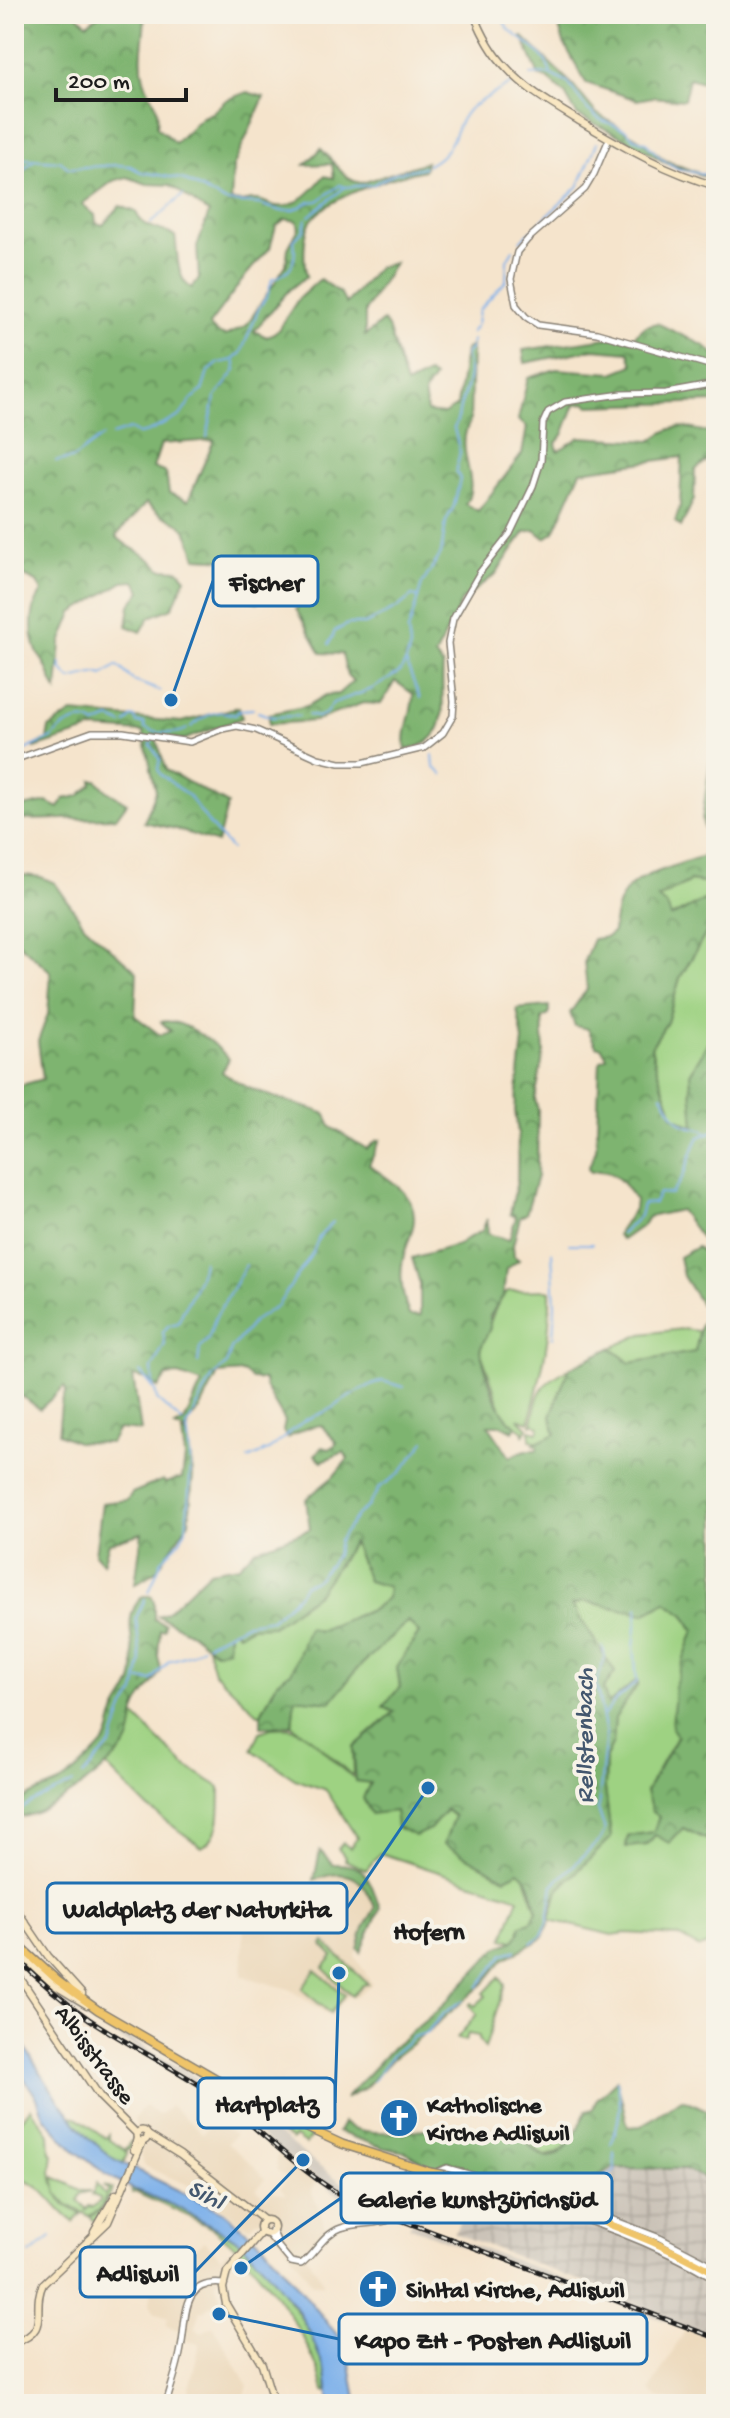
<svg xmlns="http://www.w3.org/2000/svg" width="730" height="2418" font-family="'Gochi Hand',sans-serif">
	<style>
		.built { fill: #ecd8ba }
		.industrial { fill: url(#industrial-grid) }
		.railway { fill: #cbc3b8 }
		.grass { fill: #9ed282; stroke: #5d774f; stroke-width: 2 }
		.forest { fill: url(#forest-crowns); stroke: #4d6846; stroke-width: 2; fill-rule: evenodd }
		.water { fill: #7db0ea; stroke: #4c6683; stroke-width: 2 }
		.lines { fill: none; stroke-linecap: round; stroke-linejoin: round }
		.stream { stroke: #7db0ea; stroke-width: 2 }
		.tertiary-casing { stroke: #888074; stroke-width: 8 }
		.secondary-casing { stroke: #888074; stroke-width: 9 }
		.primary-casing { stroke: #888074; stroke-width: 10 }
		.tertiary { stroke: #fff; stroke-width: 5 }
		.secondary { stroke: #f9e7c3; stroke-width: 6 }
		.primary { stroke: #efc469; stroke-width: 7 }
		.rail-casing { stroke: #1c1c1c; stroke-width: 5 }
		.rail { stroke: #f7f3e8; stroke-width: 2; stroke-dasharray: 6; stroke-linecap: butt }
		.secondary-bridge-casing { stroke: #888074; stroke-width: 9; stroke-linecap: butt }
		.primary-bridge-casing { stroke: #888074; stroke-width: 10; stroke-linecap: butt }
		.secondary-bridge { stroke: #f9e7c3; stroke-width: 6 }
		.primary-bridge { stroke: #efc469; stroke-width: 7 }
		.labels { text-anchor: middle; stroke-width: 8; stroke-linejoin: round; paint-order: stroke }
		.street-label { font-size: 24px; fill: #1c1c1c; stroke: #f7f3e8 }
		.poi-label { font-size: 24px; font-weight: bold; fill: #1c1c1c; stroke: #f7f3e8; text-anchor: start }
		.water-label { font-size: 26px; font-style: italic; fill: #43576e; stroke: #f7f3e8 }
		.neighbourhood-label { font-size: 26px; font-weight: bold; fill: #1c1c1c; stroke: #f7f3e8 }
		.leader { fill: none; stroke: #1f6fb2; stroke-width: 3 }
		.callout-dot { fill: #1f6fb2; stroke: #f7f3e8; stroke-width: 3 }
		.callout { fill: #f7f3e8; stroke: #1f6fb2; stroke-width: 3 }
		.callout-label { font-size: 26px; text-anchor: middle; font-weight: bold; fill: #1c1c1c }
	</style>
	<defs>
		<pattern id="industrial-grid" width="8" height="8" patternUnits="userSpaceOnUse" patternTransform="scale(2)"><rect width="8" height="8" fill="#cbc3b8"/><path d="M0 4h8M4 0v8" fill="none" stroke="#aea79e"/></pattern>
		<pattern id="forest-crowns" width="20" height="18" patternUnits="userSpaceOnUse" patternTransform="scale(2)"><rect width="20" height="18" fill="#7eb470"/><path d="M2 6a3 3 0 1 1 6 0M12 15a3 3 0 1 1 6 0" fill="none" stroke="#66925b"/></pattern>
	</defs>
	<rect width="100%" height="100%" fill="#f7f3e8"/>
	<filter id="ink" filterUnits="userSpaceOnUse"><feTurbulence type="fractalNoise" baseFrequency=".0125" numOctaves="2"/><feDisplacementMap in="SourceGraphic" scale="16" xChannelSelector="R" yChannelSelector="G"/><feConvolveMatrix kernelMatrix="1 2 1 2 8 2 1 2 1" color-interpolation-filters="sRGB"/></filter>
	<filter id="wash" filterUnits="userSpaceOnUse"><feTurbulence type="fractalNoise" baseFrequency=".006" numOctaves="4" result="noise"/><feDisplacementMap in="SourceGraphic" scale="32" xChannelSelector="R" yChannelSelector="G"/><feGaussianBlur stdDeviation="1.8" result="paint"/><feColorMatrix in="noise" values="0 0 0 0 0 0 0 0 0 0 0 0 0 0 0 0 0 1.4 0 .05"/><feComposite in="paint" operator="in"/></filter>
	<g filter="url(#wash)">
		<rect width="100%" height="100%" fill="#f5e4cc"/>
		<g class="built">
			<polygon points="323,1874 351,1876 367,1886 375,1908 364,1928 355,1956 372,1984 354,1998 348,1996 330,2016 289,1989 242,1976 245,1910 273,1912 307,1921 315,1906 318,1879"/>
			<polygon points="145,2106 159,2115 171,2106 202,2133 211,2125 220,2124 235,2135 227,2143 253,2165 265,2179 256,2189 266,2198 272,2192 286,2195 280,2188 287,2178 277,2170 276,2158 281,2152 317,2179 311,2190 327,2230 306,2255 324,2283 312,2284 266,2218 255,2221 250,2227 247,2226 193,2187 144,2166 134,2119"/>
			<polygon points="205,2241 221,2258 229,2251 235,2257 215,2283 221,2299 203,2311 201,2309 195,2329 201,2333 213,2326 248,2386 242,2404 185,2404 200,2344 186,2341 187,2332 166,2326 168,2318 154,2313 149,2304 151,2289 165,2254 174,2246 179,2251 189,2242 195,2248"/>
			<polygon points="686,2329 716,2341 716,2402 681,2403 655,2396 650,2390"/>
		</g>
		<polygon class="industrial" points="613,2168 685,2169 716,2183 716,2333 455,2233 472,2189 566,2199 572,2189"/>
		<g class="railway">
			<polygon points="20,1959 72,2005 196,2077 245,2109 362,2198 380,2207 377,2213 342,2198 238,2118 228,2106 197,2084 76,2012 40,1984 18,1961"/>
			<polygon points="411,2222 611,2296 646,2306 716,2333 716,2339 522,2270 409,2226"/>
		</g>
		<g class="grass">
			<polygon points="715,878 716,894 670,918 658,898 690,881 704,883"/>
			<path d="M716,927V1028L690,1074L695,1128L673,1116C666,1092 656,1071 651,1047L667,1022L680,978L708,930Z"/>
			<path d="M547,1290L550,1291C551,1342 541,1374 529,1422L518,1418L528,1428L523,1436L524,1431L504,1417L480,1350C490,1328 491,1309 508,1291Z"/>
			<polygon points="682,1329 699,1331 696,1352 630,1363 611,1348 642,1334"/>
			<path d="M569,1368L551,1416L556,1434L540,1442L530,1440V1430L538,1432L540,1427L533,1423L531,1426C540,1389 536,1388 569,1368Z"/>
			<polygon points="352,1541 368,1581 388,1586 387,1599 373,1609 318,1631 308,1628 292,1672 277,1682 261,1714 258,1714 214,1672 207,1647 215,1652 228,1648 229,1632 339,1565"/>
			<path d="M584,1601L644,1614L666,1602L685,1615L694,1631C681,1668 668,1695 677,1735L646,1791L652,1812L659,1816L654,1832L628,1836L626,1847L647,1845L655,1835L683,1828L716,1844V1948L708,1945L699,1948L678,1936L626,1933L612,1935L550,1920L558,1890L611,1838L605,1788L606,1757L613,1743L615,1718L638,1684L637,1681L608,1705L603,1689L615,1672L571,1606Z"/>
			<polygon points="407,1620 419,1633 397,1667 400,1687 384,1706 394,1712 353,1748 354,1774 350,1774 318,1744 292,1725 295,1697 331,1702 357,1669"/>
			<path d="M134,1715L184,1765L220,1787C219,1809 223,1835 202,1847L148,1808L105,1765L128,1743Z"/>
			<path d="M271,1728C277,1728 285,1727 291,1728C323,1736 335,1778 370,1782V1787L395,1810L430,1829L446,1810L454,1816L524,1874L537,1911L531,1922L514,1941L503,1939L519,1898L380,1853L366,1870L345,1860L346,1857L338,1849L343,1843L350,1848L357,1838L326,1790L295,1779L252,1750L260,1732Z"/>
			<polygon points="324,1942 368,1984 363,1985 352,1996 323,1968 333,1956 322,1945"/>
			<polygon points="315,1970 345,1995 330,2013 302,1989"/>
			<polygon points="499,1977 505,1984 485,2048 479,2039 479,2036 468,2034 465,2041 457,2038 477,2014 469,2005 471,2003 475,2006 486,1996 484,1993"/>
			<polygon points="223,2087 311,2136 305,2144 295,2137 292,2140 222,2092"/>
			<path d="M31,2108L49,2134L50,2153L53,2154L51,2172L57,2194L54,2177L83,2191H91L80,2194L78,2201L86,2208L85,2211L89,2206L93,2207L100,2201V2198L92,2195L97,2183L105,2195L109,2190L104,2185L113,2189L96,2222L90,2217L103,2209L106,2197L100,2209L89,2216L68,2205L58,2194L65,2205L81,2214L74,2222C54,2209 48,2188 23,2180L14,2128Z"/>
			<path d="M70,2116L77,2117L103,2136L106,2138L109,2134V2139L124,2150L132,2140L129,2149L124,2150L127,2153L123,2164C101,2153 84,2136 70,2116Z"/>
			<path d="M541,2135L573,2137C564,2149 559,2155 544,2156L526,2141Z"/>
			<path d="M131,2188C157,2195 217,2225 239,2242C272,2268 331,2350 327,2392L324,2391C315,2341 253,2255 213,2229C188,2214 161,2205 135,2192L132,2193Z"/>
		</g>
		<g class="forest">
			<path d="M14,14H77L87,24L100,14H145C145,35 138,58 144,79C150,102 160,98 157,127L175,143L202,117L212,113L226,100L247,92L264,97L233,167L231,201C245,204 246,199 257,200C263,200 269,205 276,206C295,210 313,190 324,176L334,178L332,164L305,165L321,149C335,162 344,181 362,183L426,162L424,170C396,175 327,197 311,221C303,234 303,262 307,276L289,290L254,331L267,337L278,330L299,298L320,279L340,293L346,304L377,268L394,263L365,311V336L383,321L388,327L406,385L428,374L434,378L424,393L427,412L444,414L457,406L465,350L472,346L470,422C453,450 482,481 465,504L478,511L522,454L527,427L518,420L528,378L556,369L613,373L633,365L629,352L594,349L525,363L523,350L614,337L631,339L646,326L657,323L705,346L716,356V402L589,406L586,403L575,404L563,435L556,443L558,451L580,437L651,441C680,418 685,430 716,433V454L695,470L694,499L681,527L675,522L680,506L682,457L581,471L554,532L545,538L535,530L525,532L495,575L462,600L435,656L443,666C439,702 456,740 406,750C402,730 413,714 413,694L395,681L381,704L363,703L315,721L269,724V714L307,706L326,695L338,694L353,681L347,675L342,654L321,653L296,609L314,593L304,584L280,576L258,602L248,599L231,560L196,558C182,507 174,531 146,503L116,536C130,551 148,553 161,569L179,570L186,578L172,608L150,617L141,632L127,626L130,605L141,591L135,581L123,582L73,613L61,643L57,691C51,683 51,676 46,667C44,661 38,656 36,649C30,631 30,607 42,592L37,582L14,571ZM127,177L147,184L170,185L209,213L197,247L199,279L192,288C176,281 178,252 175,236C161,228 142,229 136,212L120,206L103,225L96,223L95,215L82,204L113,181ZM285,219L297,221L299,228L288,248L286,265L246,326L225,336L217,333L209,325L247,274L270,248L276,226ZM214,440L188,501L169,493L166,473L153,468L161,444Z"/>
			<polygon points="555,14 716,14 716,86 689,78 684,100 652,97 637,100 586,83 564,43"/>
			<polygon points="522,36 573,85 596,113 641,140 665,160 716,180 666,163 622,137 577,115 565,94 548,79 539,76"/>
			<polygon points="239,707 242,718 183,740 155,735 166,770 228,804 217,843 176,829 144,822 156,791 143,732 94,729 35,748 35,746 47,739 49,728 72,713 182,722"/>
			<path d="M716,746V815L708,824L716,827V879L704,883L690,881L658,898L667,906L671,917L716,894V927L708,930L680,978L667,1022L651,1047C656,1072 666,1092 673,1116L694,1127L690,1074L716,1028V1247L703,1241L680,1210L648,1217L643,1225L622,1240L617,1235L634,1209L635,1200C624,1183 613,1167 591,1172L588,1169L596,1149L600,1061L607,1057L602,1048L596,1046L588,1029L575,1026L570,1013L587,989L584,961L593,939L607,937L613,932C617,878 643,878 688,861C697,857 703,858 711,852L702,820L711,754Z"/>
			<polygon points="92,780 97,780 107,791 127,803 116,818 14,820 14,809 47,802 59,808 64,799 79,796 92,784"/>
			<path d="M14,874L41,877L55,883L85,926L137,972L135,1016L160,1035L171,1031L161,1022C181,1017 216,1044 229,1059L222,1072C254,1096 290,1100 326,1114L331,1127L367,1149L376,1141L380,1140L369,1165C382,1175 404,1187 411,1203C420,1222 407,1240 403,1259C399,1277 403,1298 409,1315L420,1316V1284L412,1258L461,1244L464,1240L482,1231L487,1219L488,1234L509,1240L516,1217L510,1214L517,1181L518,1135L515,1110L523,1040L517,1009L549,1006V1015L542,1018L544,1052L535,1099L538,1110L537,1176L526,1214L520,1217L513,1245L514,1256L519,1260L506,1269L503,1296L490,1316V1328L480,1350C488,1376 493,1409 516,1426L513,1431L502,1425H488L510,1457L525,1450H537L538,1446L534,1444L556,1434L551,1416L569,1368L611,1348L630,1363L695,1352L701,1323L711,1320L683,1276L679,1257L697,1247L716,1263V1844L683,1828L669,1843L655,1835L647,1845L626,1847L628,1836L653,1832L659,1817L652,1812L646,1791L677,1736L672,1728L675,1685L694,1630L685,1615L666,1602L644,1614L584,1601L572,1605L615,1672L603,1689L608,1704L637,1680L638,1684L615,1718L613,1743L606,1757L605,1788L611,1838L558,1890L552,1905L549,1924L541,1939L504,1959L484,1983L426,2033L392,2059L365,2088L345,2099L393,2047L437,2011L497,1948L514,1941L519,1934L521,1925L531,1922L537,1911C533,1898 531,1879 519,1871L505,1878L444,1844L454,1816L446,1810L430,1829L415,1836L397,1827L395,1811L371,1814L363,1798L370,1783L356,1781L353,1748L394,1712L383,1707L400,1687L397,1667L419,1633L408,1621L357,1669L331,1702L295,1698L292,1725L261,1727V1714L277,1682L292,1671L308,1627L318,1631L373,1609L387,1598L388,1587L368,1581L353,1542L319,1592L273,1626L251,1627L238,1634L234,1630L229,1632L228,1648L215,1652L191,1633L158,1616L166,1613L210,1571L239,1566L254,1550L310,1529L306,1499L333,1477L348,1459L344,1452L322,1461L315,1455L322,1447L330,1449L337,1443L321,1425L306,1428L287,1438L283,1431L285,1421L265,1387L264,1380L252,1379L243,1372L218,1374L200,1410L189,1421L187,1432L175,1427L184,1422L202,1383L179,1375L167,1376L158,1388L147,1379L133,1376L141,1431L118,1429L110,1443L77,1442L58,1434L61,1405L66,1390L64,1387L40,1409L23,1397L14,1396V1087L43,1079L38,1041L48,1014L51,972L14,939Z"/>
			<polygon points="182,1433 187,1435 193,1474 189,1522 156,1571 135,1584 142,1533 109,1543 103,1563 95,1554 102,1503 127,1500 132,1493 163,1480 165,1483 182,1478 185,1458"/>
			<path d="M143,1596H151L154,1601V1619L165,1624L164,1630H160L158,1656L161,1671C154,1682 146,1692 139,1702C131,1715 135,1733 127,1744C111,1768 43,1820 14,1817V1807C32,1792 36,1793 57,1784C69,1779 99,1751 107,1739C111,1732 111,1723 114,1716C119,1702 130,1693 133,1678C139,1650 118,1618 143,1596Z"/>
			<path d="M320,1851L333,1864C368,1863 369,1879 380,1908L361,1952L358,1949L364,1928L375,1908C363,1875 346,1867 314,1880Z"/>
			<path d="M617,2080L628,2127L641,2126L682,2099L716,2114V2183L685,2169L613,2168L572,2189L566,2199L532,2186L465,2170L464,2167L448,2161L434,2169L406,2152L384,2148L338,2132L343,2123C372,2142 423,2126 456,2127C477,2128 498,2132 519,2134C525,2140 531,2148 538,2153C562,2170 579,2126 586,2111L593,2109L596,2100Z"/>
		</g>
		<path class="water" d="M14,2029C43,2076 69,2126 114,2159L223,2212L264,2245L339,2337L350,2364L357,2404H330L326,2373L309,2331L297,2309L262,2265L241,2243L229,2235L179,2208L131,2188L107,2175L73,2149L45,2118L37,2098L14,2063Z"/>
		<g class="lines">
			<g class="stream">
				<path d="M499,14C503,19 506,27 511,31C526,44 547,53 551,75L568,83L588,110L599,119L626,130L634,138L645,142L662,159L678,169L707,175L716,180"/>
				<polyline points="531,75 549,74"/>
				<polyline points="14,158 60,161 69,168 117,165 130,166 141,172 182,179 226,202 259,204 281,211 294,210 309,202 318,201 340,185 345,187"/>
				<path d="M428,165C459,148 450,129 469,109C476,103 503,89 513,82"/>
				<polyline points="14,178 34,160"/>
				<polyline points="309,216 345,187 372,185 395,173 424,167"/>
				<polyline points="151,223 183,195"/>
				<polyline points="520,241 578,187 597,143"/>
				<polyline points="471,333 477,324 479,310 506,281 507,260 513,250"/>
				<path d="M112,435L130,429L139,434L148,432L180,416L192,399L202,391L208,372L219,363L233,360L241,353L259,308L268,294L272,279C292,273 297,261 294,240L304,230L306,219"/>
				<polyline points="207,437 215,398 236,370 234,359"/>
				<polyline points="56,461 72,459 103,436"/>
				<polyline points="329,644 335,631 348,624 365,624 397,608 412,596 417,597"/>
				<polyline points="61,663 61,669 71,679 97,673 103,675 117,665 134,681 160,691"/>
				<polyline points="406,663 420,698"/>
				<polyline points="258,712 272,717 299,716"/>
				<path d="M308,715L317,717L325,714L333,703L372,689L400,672L406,662L410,647L408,631L422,584L441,554L446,521L454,506L460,479L456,471L460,452L454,428C460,418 458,410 462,401C467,384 473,373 465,355L471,348L472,340"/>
				<path d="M126,723L132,717L135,718L137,723H144L145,728C155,734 177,735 187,729"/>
				<path d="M191,727C205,715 217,708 235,715L240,710L253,709"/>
				<polyline points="153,739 151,745 160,759 158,769 160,774 189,796 209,824 231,849"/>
				<polyline points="714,752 716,753"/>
				<path d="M14,755L52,738C61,726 82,714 95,725L110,719L122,724"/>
				<polyline points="433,755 434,767 443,775"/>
				<path d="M662,1095C669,1105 675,1123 688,1126C695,1129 699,1127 707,1132"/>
				<path d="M621,1234L640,1216L643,1204L654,1203L659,1193L671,1194C687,1177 688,1156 699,1137L716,1130"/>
				<polyline points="569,1244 592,1244"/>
				<polyline points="552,1252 555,1305 553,1337"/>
				<polyline points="198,1363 200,1348 208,1339 216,1316 246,1265"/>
				<polyline points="140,1372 155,1390 157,1400 182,1422"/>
				<path d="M153,1388L152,1368L165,1344L163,1332L169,1325L178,1323C186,1301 201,1282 203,1260"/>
				<polyline points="194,1413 213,1376 226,1365 231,1349 254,1321 278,1305 313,1252 319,1237 333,1222"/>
				<polyline points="248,1459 270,1449 305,1420 327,1411 360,1390 382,1381 404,1387"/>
				<polyline points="149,1592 162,1560 180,1541 186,1529 191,1465 187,1427 192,1417"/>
				<path d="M207,1644L247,1623L272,1619C283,1606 298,1600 304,1585L317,1579L330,1564L336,1555L339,1541L357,1515L368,1506L380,1487L399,1474L425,1441"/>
				<polyline points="139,1680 152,1680 169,1661 191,1654 202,1647"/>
				<polyline points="604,1715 614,1702 637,1682 634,1647 638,1607"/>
				<polyline points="83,1776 112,1743 122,1712 135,1692 141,1663 136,1618 145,1599"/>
				<path d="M14,1815C34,1797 51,1796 73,1783"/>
				<polyline points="531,1943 542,1935 548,1922 553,1885 600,1840 605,1830 598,1809 606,1733 596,1684 605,1657 603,1647"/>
				<polyline points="478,1987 504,1954 516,1950"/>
				<polyline points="373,2081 393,2054 413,2037 426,2033 443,2014 463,2000"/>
				<path d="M611,2144C619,2124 623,2102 617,2081"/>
				<polyline points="584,2187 611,2175 615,2171 614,2152"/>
				<polyline points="30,2254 51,2237"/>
			</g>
		</g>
	</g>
	<g filter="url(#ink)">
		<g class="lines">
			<defs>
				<g id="tertiary">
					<polyline points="609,139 594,174 585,189 528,239 517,252 511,279 516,305 526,317 538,325 597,333 716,367"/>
					<polyline points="14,760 92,732 123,732 190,742 222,729 237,726 256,730 318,758 340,763 362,763 424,748 443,733 453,716 454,701 448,643 453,619 480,572 510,534 533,486 541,461 543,423 548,412 565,402 622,394 666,393 716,384"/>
					<polyline points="438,2171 447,2168 567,2202 660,2238 716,2267"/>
					<polyline points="410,2203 420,2187 437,2172"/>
					<polyline points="272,2230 277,2241"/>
					<path d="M267,2233L291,2262L301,2264C315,2254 323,2234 341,2228C361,2221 380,2227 399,2215C412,2206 420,2188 436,2184C452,2181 474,2189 490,2192C567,2211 647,2238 716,2279"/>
					<path d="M166,2404C171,2386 178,2367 181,2348C187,2320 180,2279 223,2284"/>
				</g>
				<g id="secondary">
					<path d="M474,14C482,34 491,52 506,67C526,90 555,106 581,122C625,148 667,172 716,186"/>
					<polyline points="14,1906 48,1956 82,1994"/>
					<polyline points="14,1949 54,1985 87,2005"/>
					<polyline points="14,1969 100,2097 137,2134"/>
					<circle cx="142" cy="2136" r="5.5"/>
					<polyline points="148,2135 180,2155 264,2220"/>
					<polyline points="134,2150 137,2138"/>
					<circle cx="267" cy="2227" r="7"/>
					<polyline points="262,2231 227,2272 223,2288 226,2304 262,2364 274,2404"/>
					<polyline points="94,2232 116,2194"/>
					<path d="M14,2343C53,2330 30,2310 43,2284L108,2222L143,2141"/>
				</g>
				<g id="primary">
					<polyline points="14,1941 58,1981 98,2010 279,2115 342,2144 430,2172"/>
					<path d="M445,2175C540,2198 630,2226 716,2273"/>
				</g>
			</defs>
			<use href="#tertiary" class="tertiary-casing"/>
			<use href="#secondary" class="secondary-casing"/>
			<use href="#primary" class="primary-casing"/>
			<use href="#tertiary" class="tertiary"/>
			<use href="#secondary" class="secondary"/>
			<use href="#primary" class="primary"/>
			<defs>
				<g id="rail">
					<path d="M14,1955C37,1979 61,2000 89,2019C137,2051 190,2075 236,2110"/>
					<path d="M228,2105C267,2137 310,2180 355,2203L716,2338"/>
				</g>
			</defs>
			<use href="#rail" class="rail-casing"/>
			<use href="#rail" class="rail"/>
			<defs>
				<polyline id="secondary-bridge" points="14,1958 21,1956"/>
				<polyline id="primary-bridge" points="430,2172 445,2175"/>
			</defs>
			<use href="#secondary-bridge" class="secondary-bridge-casing"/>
			<use href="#primary-bridge" class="primary-bridge-casing"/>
			<use href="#secondary-bridge" class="secondary-bridge"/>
			<use href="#primary-bridge" class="primary-bridge"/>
		</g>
	</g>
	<defs>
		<symbol id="church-disc" viewBox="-11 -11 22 22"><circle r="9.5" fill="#1f6fb2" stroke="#f7f3e8"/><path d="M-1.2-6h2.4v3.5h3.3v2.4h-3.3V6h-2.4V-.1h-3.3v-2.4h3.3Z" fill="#fff"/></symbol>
	</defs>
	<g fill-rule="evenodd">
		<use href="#church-disc" x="377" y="2096" width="44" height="44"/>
		<use href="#church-disc" x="356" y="2267" width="44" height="44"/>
	</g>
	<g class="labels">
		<g class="street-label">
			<text transform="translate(96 2054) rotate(53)" y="8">Albisstrasse</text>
		</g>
		<g class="poi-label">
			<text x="427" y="2112">Katholische<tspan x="427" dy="28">Kirche Adliswil</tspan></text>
			<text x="406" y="2297">Sihltal Kirche, Adliswil</text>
		</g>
		<g class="water-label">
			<text transform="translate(583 1736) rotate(-90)" y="9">Rellstenbach</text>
			<text transform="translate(207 2193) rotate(28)" y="9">Sihl</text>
		</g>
		<g class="neighbourhood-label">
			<text x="429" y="1939">Hofern</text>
		</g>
	</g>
	<path class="leader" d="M171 700L213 581M428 1788L347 1908M339 1973L335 2103M241 2268L341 2198M303 2160L195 2272M219 2314L339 2339"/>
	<g class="callout-dot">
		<circle cx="171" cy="700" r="8"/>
		<circle cx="428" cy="1788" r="8"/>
		<circle cx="339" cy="1973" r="8"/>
		<circle cx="241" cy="2268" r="8"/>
		<circle cx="303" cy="2160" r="8"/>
		<circle cx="219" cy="2314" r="8"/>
	</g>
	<g class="callout">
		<rect x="213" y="556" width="105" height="50" rx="8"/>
		<rect x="47" y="1883" width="300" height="50" rx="8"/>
		<rect x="198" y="2078" width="137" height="50" rx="8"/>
		<rect x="341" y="2173" width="271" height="50" rx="8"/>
		<rect x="80" y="2247" width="115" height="50" rx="8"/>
		<rect x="339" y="2314" width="308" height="50" rx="8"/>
	</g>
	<g class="callout-label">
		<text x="266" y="590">Fischer</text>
		<text x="197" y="1917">Waldplatz der Naturkita</text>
		<text x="267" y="2112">Hartplatz</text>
		<text x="477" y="2207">Galerie kunstzürichsüd</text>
		<text x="138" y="2281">Adliswil</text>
		<text x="493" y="2348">Kapo ZH - Posten Adliswil</text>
	</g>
	<rect width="730" height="2418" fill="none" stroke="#f7f3e8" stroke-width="48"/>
	<path d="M56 88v12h130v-12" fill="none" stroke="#1c1c1c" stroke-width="4"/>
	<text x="68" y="88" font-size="24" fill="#1c1c1c" stroke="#f7f3e8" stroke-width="6" paint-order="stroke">200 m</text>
</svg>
